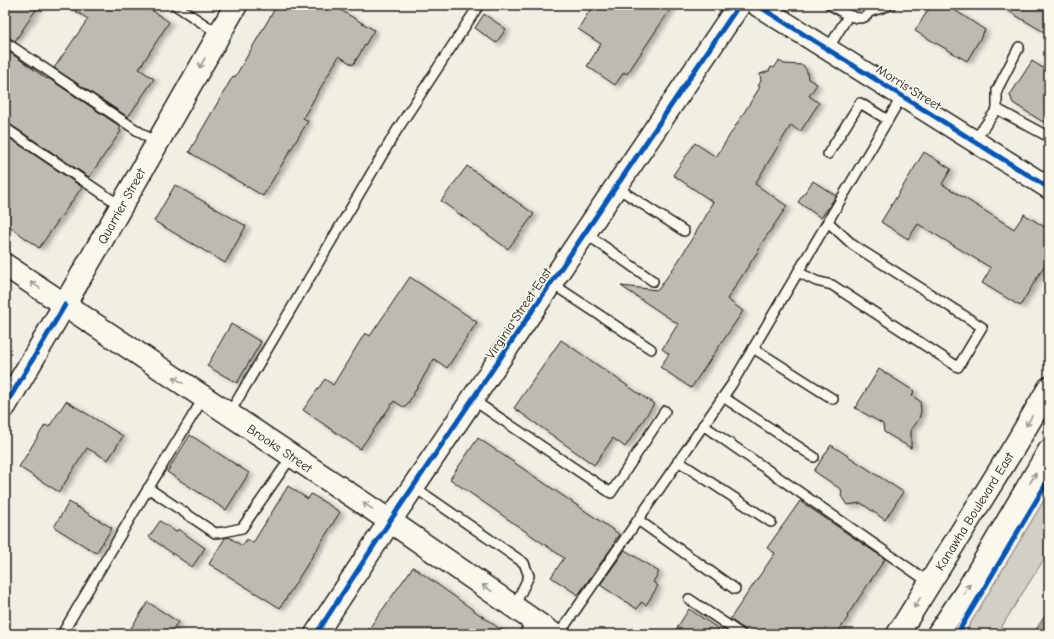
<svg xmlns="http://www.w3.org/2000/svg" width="1054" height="639" font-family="'Comic Neue',sans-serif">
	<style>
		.green { fill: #d2cfc6; stroke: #777671 }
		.water { fill: #a9a6a0; stroke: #716f6b }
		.building { fill: #bdbab1; stroke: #1c1c1c; filter: url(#shadow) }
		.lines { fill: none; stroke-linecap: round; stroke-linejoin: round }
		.service-casing { stroke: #1c1c1c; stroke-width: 12 }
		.tertiary-casing { stroke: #1c1c1c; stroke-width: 24 }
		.secondary-casing { stroke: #1c1c1c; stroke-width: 25 }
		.primary-casing { stroke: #1c1c1c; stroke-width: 25 }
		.service { stroke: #fbf7ec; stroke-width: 9 }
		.tertiary { stroke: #fbf7ec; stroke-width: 21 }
		.secondary { stroke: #fbf7ec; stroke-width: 22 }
		.primary { stroke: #fbf7ec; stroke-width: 22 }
		.cycleway-casing { stroke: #fbf7ec; stroke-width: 8 }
		.cycleway { stroke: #0057b8; stroke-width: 5 }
		.oneway { stroke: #97948e }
		.labels { text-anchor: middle; stroke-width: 3.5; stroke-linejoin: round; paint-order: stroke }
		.street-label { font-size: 13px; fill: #1c1c1c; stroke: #fbf7ec }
	</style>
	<defs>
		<filter id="shadow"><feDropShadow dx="4.5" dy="2.5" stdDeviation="2" flood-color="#0004"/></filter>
	</defs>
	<rect width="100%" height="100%" fill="#f2eee4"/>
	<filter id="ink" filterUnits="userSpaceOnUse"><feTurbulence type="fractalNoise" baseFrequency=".025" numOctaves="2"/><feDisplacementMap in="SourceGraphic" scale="8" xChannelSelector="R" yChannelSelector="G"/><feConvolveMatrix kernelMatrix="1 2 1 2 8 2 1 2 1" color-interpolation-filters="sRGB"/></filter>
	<g filter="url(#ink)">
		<polygon class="green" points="1049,492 1049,551 997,634 964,634"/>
		<polygon class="water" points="1049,609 1049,634 1033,634"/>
		<g class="building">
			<polygon points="5,5 39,5 15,41 5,36"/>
			<polygon points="66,5 144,5 169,22 139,69 154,79 128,117 54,68 88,19"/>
			<polygon points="277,5 332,5 374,30 353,65 339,56 303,118 308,121 263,196 189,152 233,76 235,77"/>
			<polygon points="593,5 673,5 627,74 624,72 615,85 587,66 601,44 578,29"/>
			<polygon points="931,5 947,5 985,30 967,61 915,31"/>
			<polygon points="998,5 1049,5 1049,35"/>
			<polygon points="484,14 506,29 496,43 475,28"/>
			<polygon points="5,49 47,79 48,78 121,127 119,129 121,131 89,177 8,123 5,122"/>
			<polygon points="779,61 784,64 803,65 807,71 808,79 817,84 809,96 819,103 800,132 791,125 755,184 787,206 759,247 760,248 727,299 743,311 691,388 660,367 669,354 662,349 678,324 621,286 658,290 679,260 710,209 709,208 713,202 673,175 695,143 716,157 760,87 758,86 761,81 760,74 769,71 771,67 774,68"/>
			<polygon points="1032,61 1049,72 1049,112 1043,122 1013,103 1010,95"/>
			<polygon points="5,135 82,187 39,248 5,223"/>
			<polygon points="924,152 951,169 942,184 1014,229 1024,214 1049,230 1049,258 1020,306 982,283 991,268 918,224 908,239 881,222"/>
			<polygon points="467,166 534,214 508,249 441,201"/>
			<polygon points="813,181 836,196 821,218 798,202"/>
			<polygon points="175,185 246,226 225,263 154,221"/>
			<polygon points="410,277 477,322 447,368 434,359 405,408 394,401 360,449 303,410 325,379 333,385 365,333 370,336"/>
			<polygon points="231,324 261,342 237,383 207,366"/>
			<polygon points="561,340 654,404 625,447 613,438 594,465 514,408"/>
			<polygon points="879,369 914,391 912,396 920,401 921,411 919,419 911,430 911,448 884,432 883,424 855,408"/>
			<polygon points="66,401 123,436 108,460 87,448 59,492 19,467 45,425 49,427"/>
			<polygon points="190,435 249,473 226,510 167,472"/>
			<polygon points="478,438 619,534 614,542 615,543 578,595 551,577 564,558 450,479"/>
			<polygon points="831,445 903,492 885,520 861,503 847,505 841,496 842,490 814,471"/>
			<polygon points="288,486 308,499 311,494 340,512 280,608 209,564 225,538 229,537 242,546 247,539 253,543"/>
			<polygon points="800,501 885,559 847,616 848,617 837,634 747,634 744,629 730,619 775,553 767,548"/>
			<polygon points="69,502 112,528 96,553 54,527"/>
			<polygon points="160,521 176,532 178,529 205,548 192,567 149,537"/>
			<polygon points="625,550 659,572 653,582 658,586 646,605 641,602 637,609 600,585"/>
			<polygon points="413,567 507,634 365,634"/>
			<polygon points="148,602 178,622 169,634 127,634"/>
			<polygon points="689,609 722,631 723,629 730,634 673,634"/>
		</g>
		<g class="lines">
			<defs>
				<g id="service">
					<polyline points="175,5 219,34"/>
					<path d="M830,5C839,10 857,23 866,16C869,13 871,9 873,5"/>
					<polyline points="869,12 891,5"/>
					<polyline points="5,42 156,143"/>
					<polyline points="828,49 848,16"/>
					<polyline points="997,109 1049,137"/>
					<polyline points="5,128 121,206"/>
					<polyline points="974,141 997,109 997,90 1019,47"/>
					<polyline points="828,154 860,103 888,120"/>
					<polyline points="616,187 684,231"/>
					<polyline points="585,233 653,281"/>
					<polyline points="798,272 816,281 832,285 958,367 982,327 853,245 828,222"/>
					<polyline points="551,283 651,349"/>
					<polyline points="753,348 833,399"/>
					<polyline points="723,397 814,457"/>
					<polyline points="473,400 611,493 665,411"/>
					<polyline points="229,414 397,130 479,5"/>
					<polyline points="703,425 930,583"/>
					<polyline points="678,461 771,522"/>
					<polyline points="414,487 524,563 529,576 514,607"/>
					<polyline points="148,488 215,533 224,532 242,528 292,456"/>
					<polyline points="638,520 735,589"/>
					<polyline points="689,599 741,634"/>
					<polyline points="62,634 134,512 204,397"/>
					<polyline points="524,634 533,620"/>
					<polyline points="559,634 732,384 902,96"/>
				</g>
				<polyline id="tertiary" points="757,5 1049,188"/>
				<g id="secondary">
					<path d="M5,406C84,274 159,139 236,5"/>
					<polyline points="316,634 390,521 739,5"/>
				</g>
				<g id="primary">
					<polyline points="5,265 390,521 553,634"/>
					<polyline points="898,634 1016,444 1049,388"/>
					<polyline points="938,634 966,592 1049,451"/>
				</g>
			</defs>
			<use href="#service" class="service-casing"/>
			<use href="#tertiary" class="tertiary-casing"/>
			<use href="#secondary" class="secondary-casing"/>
			<use href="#primary" class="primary-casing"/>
			<use href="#service" class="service"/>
			<use href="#tertiary" class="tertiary"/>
			<use href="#secondary" class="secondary"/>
			<use href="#primary" class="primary"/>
			<defs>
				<g id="cycleway">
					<polyline points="757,5 1049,188"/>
					<polyline points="5,406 65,305"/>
					<polyline points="316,634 390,521 739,5"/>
					<polyline points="957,634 1049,479"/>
				</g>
			</defs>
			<use href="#cycleway" class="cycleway-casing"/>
			<use href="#cycleway" class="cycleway"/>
		</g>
		<defs><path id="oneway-shaft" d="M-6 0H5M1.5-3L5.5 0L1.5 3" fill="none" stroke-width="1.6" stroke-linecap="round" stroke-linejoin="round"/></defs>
		<g class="oneway">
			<use href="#oneway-shaft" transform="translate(202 63) rotate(120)"/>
			<use href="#oneway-shaft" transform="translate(35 285) rotate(-146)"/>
			<use href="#oneway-shaft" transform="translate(178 380) rotate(-146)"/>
			<use href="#oneway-shaft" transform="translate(1029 421) rotate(120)"/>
			<use href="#oneway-shaft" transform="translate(1033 478) rotate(-59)"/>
			<use href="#oneway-shaft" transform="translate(368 506) rotate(-146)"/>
			<use href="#oneway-shaft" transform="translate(487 588) rotate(-145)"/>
			<use href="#oneway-shaft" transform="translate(967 589) rotate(-59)"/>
			<use href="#oneway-shaft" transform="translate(917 603) rotate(122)"/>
		</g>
	</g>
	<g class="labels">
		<g class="street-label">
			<text transform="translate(909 87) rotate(32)" y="5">Morris Street</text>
			<text transform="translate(121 206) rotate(-61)" y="5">Quarrier Street</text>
			<text transform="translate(518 313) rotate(-56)" y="5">Virginia Street East</text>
			<text transform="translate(280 448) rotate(34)" y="5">Brooks Street</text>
			<text transform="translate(974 511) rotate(-58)" y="5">Kanawha Boulevard East</text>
		</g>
	</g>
	<rect width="1054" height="639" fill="none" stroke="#fbf7ec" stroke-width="20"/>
	<rect x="10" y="10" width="1034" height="619" fill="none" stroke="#1c1c1c" stroke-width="1.5" filter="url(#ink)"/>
</svg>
